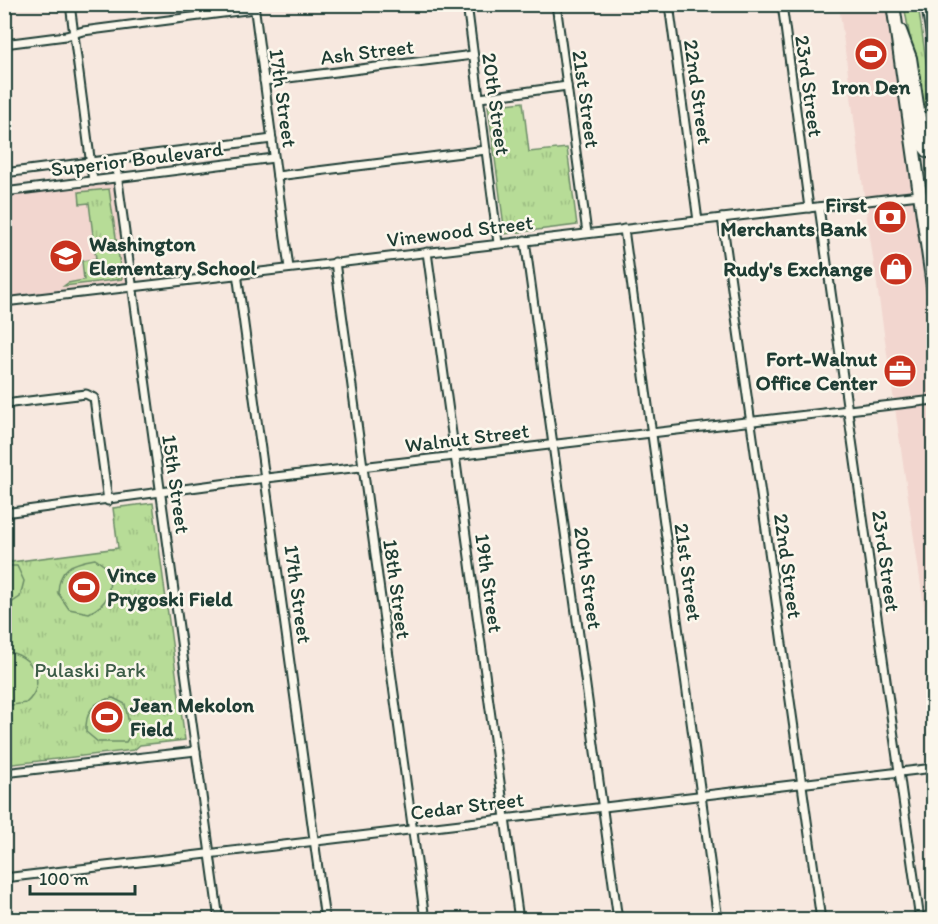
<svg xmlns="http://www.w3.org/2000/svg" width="938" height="924" font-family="Itim,sans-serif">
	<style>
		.built { fill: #f2d6cf }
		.grass { fill: url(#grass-tufts); stroke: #6b8c66; stroke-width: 1.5 }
		.pitch { fill: #b7dc97; stroke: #6b8c66; stroke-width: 1.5 }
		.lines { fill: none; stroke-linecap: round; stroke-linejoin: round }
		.minor-casing { stroke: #1f3d34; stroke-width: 11 }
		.primary-casing { stroke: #1f3d34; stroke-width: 16 }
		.minor { stroke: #fbf7ec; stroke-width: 7 }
		.primary { stroke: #fbf7ec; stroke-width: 12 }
		.labels { text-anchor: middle; stroke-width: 5; stroke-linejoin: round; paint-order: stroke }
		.street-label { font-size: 21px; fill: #1f3d34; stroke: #fbf7ec }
		.poi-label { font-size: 21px; font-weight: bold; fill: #1f3d34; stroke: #fbf7ec; text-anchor: end }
		.park-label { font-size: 21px; fill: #3d5d48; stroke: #fbf7ec }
	</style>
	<defs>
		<pattern id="grass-tufts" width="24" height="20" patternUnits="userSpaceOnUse" patternTransform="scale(1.5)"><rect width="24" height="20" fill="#b7dc97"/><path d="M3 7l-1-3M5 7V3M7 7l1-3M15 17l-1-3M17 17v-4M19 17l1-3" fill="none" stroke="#9dbe83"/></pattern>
	</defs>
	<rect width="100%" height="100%" fill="#f7e8df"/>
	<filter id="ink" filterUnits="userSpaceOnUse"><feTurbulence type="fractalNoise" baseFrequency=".0167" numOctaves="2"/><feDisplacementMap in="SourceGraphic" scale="12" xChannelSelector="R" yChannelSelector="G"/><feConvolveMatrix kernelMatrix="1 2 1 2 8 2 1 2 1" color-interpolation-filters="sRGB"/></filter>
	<g filter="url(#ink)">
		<g class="built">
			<polygon points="839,5 893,5 934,293 933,668 866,210"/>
			<polygon points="117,178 132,286 5,302 4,192"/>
		</g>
		<g class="grass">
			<polygon points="904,5 918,5 933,109 933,143 928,139"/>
			<polygon points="523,102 529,152 567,148 577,225 505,234 488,106"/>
			<polygon points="109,189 122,279 64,286 68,283 84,280 82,261 96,259 89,203 80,204 79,192"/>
			<polygon points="153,503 185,740 140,745 134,750 5,765 4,563 118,548 113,508"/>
		</g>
		<g class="pitch">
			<path d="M95,559L109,569C111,592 110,603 89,613L69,609L58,593C59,567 72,563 95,559Z"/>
			<polygon points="4,566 17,566 24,581 20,597 5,607"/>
			<path d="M5,652C32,653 49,683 26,703L5,706Z"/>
			<path d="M113,698L125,704L131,734L126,742H98L86,732C85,712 93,701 113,698Z"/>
		</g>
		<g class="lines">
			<defs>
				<g id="minor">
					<polyline points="70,4 93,181"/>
					<polyline points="254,4 289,268"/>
					<polyline points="467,4 498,243"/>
					<polyline points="556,4 587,233"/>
					<polyline points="669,4 698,221"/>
					<polyline points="782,4 809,208"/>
					<polyline points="4,44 66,36 83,31 254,9"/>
					<polyline points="264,81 473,55"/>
					<polyline points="480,98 567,86"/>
					<polyline points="115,159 219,920"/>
					<polyline points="4,173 272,139"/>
					<polyline points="277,176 486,150"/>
					<polyline points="4,192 274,158"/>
					<polyline points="819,207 920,920"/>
					<polyline points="722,218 821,920"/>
					<polyline points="624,229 718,920"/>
					<polyline points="525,240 618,920"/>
					<polyline points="427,252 519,920"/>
					<polyline points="335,262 425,920"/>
					<polyline points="237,273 325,920"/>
					<polyline points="4,302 919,195"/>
					<polyline points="4,404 86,394 94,398 108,501"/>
					<polyline points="4,513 258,479 934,400"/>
					<polyline points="4,773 196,751"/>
					<polyline points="4,878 934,768"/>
				</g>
				<g id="primary">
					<polyline points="893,4 934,293"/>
					<polyline points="928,4 934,43"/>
					<polyline points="900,31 910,58 923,145 928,151 934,152"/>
				</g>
			</defs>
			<use href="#minor" class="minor-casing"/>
			<use href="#primary" class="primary-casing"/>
			<use href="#minor" class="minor"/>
			<use href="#primary" class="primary"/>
		</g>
	</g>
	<defs>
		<symbol id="stadium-disc" viewBox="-11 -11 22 22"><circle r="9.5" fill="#c8321e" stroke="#fbf7ec"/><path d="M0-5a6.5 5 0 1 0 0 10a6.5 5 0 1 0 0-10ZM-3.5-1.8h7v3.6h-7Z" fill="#fff"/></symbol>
		<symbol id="bank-disc" viewBox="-11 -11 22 22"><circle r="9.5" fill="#c8321e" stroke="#fbf7ec"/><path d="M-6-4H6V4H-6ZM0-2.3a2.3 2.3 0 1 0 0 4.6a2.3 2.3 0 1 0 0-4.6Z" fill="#fff"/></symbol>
		<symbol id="school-disc" viewBox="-11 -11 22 22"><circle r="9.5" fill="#c8321e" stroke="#fbf7ec"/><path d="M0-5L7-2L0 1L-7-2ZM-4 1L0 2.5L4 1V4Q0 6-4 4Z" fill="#fff"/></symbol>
		<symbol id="shop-disc" viewBox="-11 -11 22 22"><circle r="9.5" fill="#c8321e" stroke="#fbf7ec"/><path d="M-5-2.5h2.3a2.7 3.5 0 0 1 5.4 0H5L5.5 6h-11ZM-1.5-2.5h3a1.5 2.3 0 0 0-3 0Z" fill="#fff"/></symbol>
		<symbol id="office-disc" viewBox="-11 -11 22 22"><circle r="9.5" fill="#c8321e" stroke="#fbf7ec"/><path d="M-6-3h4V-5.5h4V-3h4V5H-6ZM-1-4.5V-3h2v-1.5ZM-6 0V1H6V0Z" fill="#fff"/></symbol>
	</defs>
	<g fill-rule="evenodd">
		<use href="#stadium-disc" x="852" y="35" width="38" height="38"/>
		<use href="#bank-disc" x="871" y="198" width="38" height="38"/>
		<use href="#school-disc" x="47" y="237" width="38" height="38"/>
		<use href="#shop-disc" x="877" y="250" width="38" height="38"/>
		<use href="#office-disc" x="881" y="352" width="38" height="38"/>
		<use href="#stadium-disc" x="65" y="568" width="38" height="38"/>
		<use href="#stadium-disc" x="88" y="698" width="38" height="38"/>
	</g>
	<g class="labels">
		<g class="street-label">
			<text transform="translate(367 52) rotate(-7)" y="7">Ash Street</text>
			<text transform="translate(809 86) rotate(82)" y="7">23rd Street</text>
			<text transform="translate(698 92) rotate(82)" y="7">22nd Street</text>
			<text transform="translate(283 98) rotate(82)" y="7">17th Street</text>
			<text transform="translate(586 99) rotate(82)" y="7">21st Street</text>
			<text transform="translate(496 104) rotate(82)" y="7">20th Street</text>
			<text transform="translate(137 159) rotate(-7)" y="7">Superior Boulevard</text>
			<text transform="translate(460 231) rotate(-7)" y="7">Vinewood Street</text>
			<text transform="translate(467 438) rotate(-7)" y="7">Walnut Street</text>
			<text transform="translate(176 484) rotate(82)" y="7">15th Street</text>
			<text transform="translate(886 561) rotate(82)" y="7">23rd Street</text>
			<text transform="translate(788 566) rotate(82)" y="7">22nd Street</text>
			<text transform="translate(688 572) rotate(82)" y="7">21st Street</text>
			<text transform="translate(588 578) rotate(82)" y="7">20th Street</text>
			<text transform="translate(489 583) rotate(82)" y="7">19th Street</text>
			<text transform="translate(397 589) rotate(82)" y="7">18th Street</text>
			<text transform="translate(298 594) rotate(82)" y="7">17th Street</text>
			<text transform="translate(467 806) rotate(-7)" y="7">Cedar Street</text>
		</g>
		<g class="poi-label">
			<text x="871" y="94" text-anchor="middle">Iron Den</text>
			<text x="867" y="212">First<tspan x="867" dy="24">Merchants Bank</tspan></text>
			<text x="89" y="251" text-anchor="start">Washington<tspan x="89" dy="24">Elementary School</tspan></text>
			<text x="873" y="276">Rudy's Exchange</text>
			<text x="877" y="366">Fort-Walnut<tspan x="877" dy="24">Office Center</tspan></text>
			<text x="107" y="582" text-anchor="start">Vince<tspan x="107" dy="24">Prygoski Field</tspan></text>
			<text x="130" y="712" text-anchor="start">Jean Mekolon<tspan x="130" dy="24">Field</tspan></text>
		</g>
		<g class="park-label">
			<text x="90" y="677">Pulaski Park</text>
		</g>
	</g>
	<rect width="938" height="924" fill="none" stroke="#fbf7ec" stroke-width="24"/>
	<rect x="12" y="12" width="914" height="900" fill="none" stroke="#1f3d34" stroke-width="2" filter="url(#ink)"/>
	<path d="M30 885v9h105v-9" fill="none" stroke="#1f3d34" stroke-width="3"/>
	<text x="39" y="885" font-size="18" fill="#1f3d34" stroke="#fbf7ec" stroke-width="4.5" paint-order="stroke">100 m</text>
</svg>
